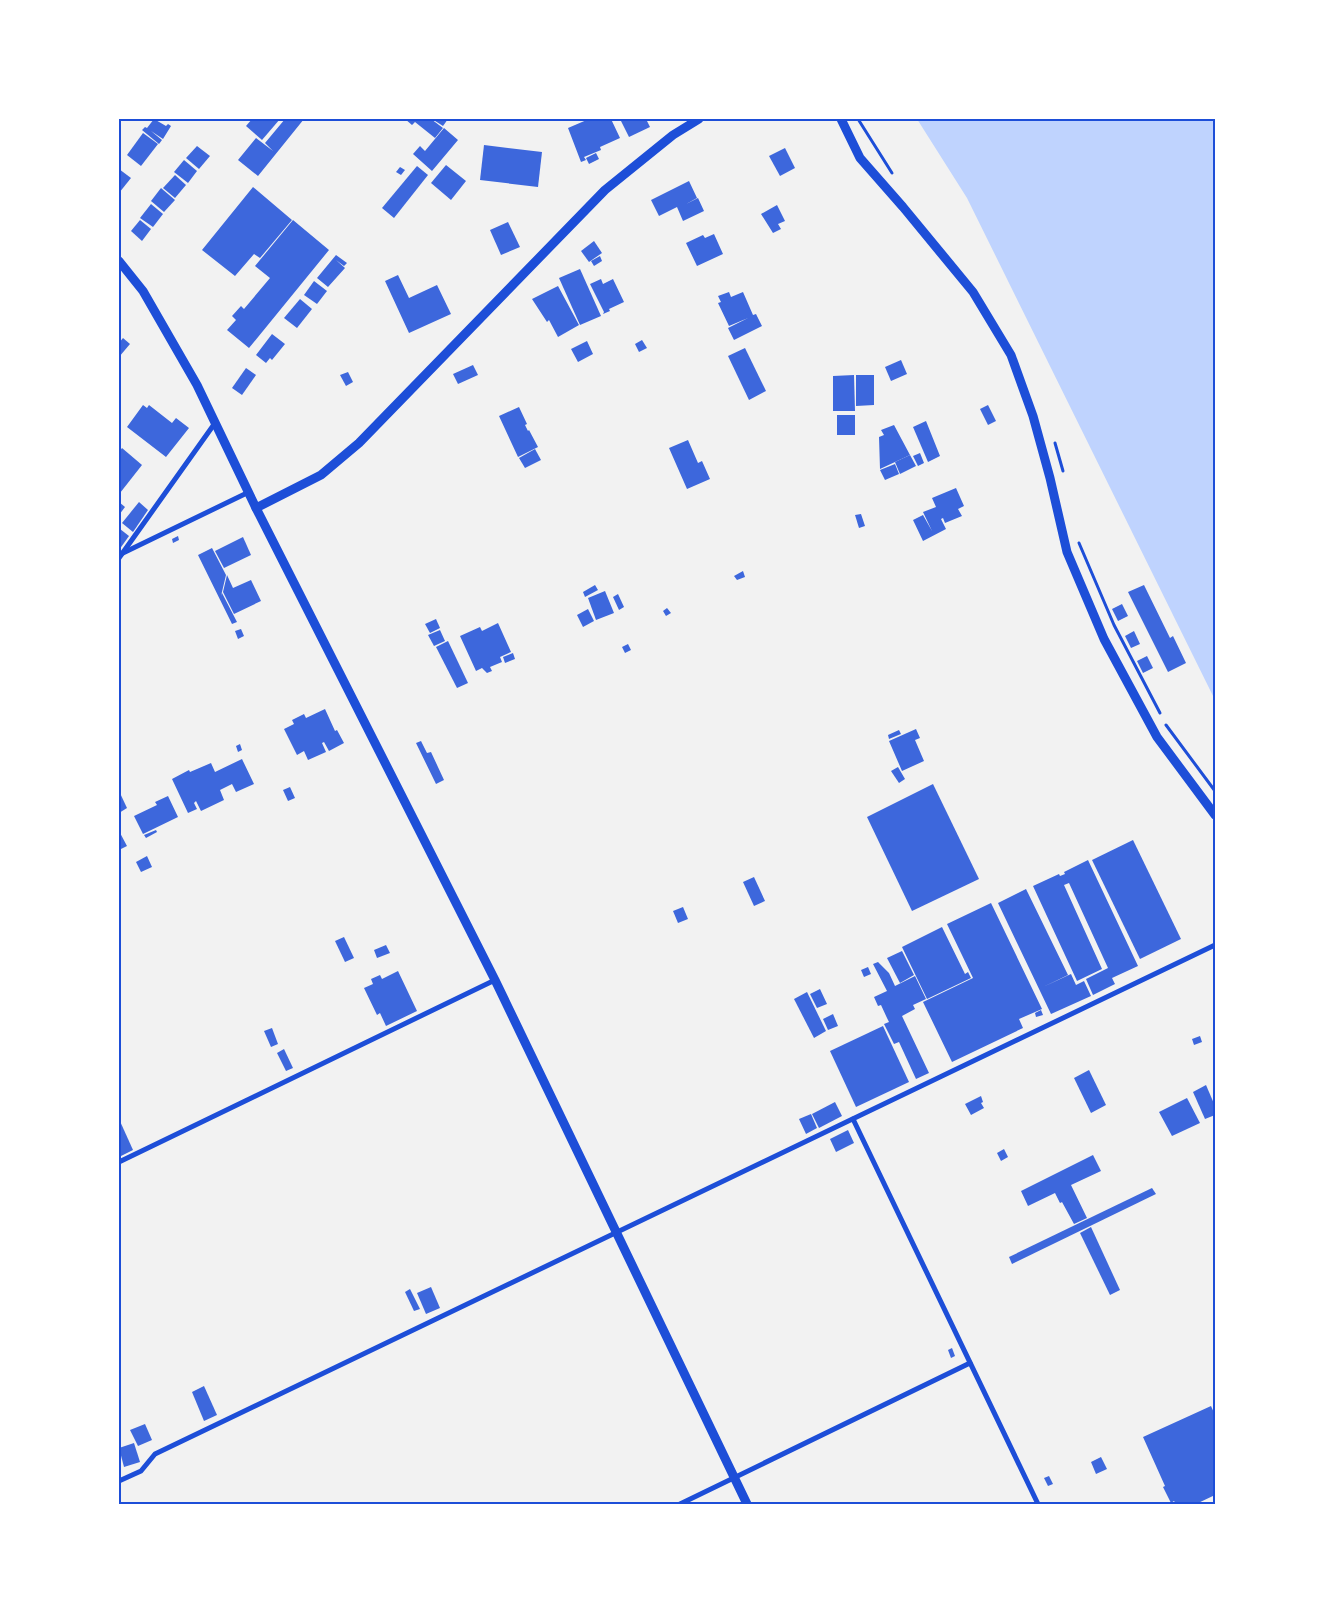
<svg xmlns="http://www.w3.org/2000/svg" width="1334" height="1623" font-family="Signika,sans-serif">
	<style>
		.water { fill: #bfd3fe }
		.building { fill: #3d67dc }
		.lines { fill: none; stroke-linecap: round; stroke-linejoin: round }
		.path { stroke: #1d4ed8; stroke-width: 3 }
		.minor { stroke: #1d4ed8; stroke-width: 5 }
		.tertiary { stroke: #1d4ed8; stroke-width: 9 }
		.neatline { fill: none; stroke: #1d4ed8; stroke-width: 2 }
	</style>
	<rect width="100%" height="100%" fill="#f2f2f2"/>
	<polygon class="water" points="917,119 1215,119 1215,700 967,198"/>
	<g class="building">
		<polygon points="154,119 166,126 168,124 171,126 163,139 151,131 162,140 159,144 142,130 145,127 147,128"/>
		<polygon points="252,119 280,119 262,140 246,126"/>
		<polygon points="285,119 304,119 258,176 238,160 256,138 273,151 265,143"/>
		<polygon points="405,119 431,119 443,128 435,138 415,122 412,125"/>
		<polygon points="432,119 448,119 443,126"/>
		<polygon points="589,119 611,119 620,138 600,147 601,150 584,157 586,160 581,162 568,128"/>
		<polygon points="620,119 646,119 650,127 629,137"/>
		<polygon points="444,128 458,140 432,171 413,154 420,146 425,151"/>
		<polygon points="143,133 158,144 141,166 127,155"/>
		<polygon points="484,145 542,152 538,187 480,180"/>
		<polygon points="197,146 210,156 199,169 186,158"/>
		<polygon points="785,148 795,168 780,176 769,156"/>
		<polygon points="596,153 599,159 589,164 586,158"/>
		<polygon points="184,160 197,171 188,183 174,172"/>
		<polygon points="446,165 466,181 451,200 431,183"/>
		<polygon points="417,166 428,175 394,218 382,208"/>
		<polygon points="400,167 405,170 401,175 396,172"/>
		<polygon points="119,169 131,178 119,193"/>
		<polygon points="175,175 186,185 175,198 163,188"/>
		<polygon points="689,181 697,198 686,204 698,198 704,211 683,221 677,207 659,216 651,200"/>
		<polygon points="253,187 292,220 260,258 254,254 235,276 202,250"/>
		<polygon points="161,188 175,200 164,212 151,201"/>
		<polygon points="151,204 163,214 153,227 140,218"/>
		<polygon points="777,205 785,221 778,224 781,229 773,233 761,214"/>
		<polygon points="140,220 151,229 142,241 131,231"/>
		<polygon points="293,220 329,250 249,348 227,330 236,320 232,316 241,306 244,309 270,278 255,266"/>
		<polygon points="508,222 520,247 501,255 490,230"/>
		<polygon points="714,234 723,254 697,266 686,243 703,235 705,238"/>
		<polygon points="594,241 602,253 589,262 581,251"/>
		<polygon points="336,255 347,263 344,266 336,260 345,268 328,287 317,278"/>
		<polygon points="600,256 602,261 594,266 591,261"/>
		<polygon points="580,269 601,316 580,325 559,278"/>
		<polygon points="398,275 409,298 437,285 451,314 409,333 385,281"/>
		<polygon points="601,279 603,284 613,279 624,302 609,309 610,311 603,314 604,312 590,284"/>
		<polygon points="314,281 327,291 317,304 304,295"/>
		<polygon points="558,286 579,325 558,337 549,320 547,322 532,299"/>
		<polygon points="729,292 731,297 743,292 753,315 756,314 762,326 734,340 728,328 748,318 729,326 718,303 721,302 718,296"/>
		<polygon points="300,299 312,309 297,328 284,318"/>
		<polygon points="272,334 285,344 272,360 270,358 266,363 256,355"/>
		<polygon points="123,338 130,344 119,357 119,343"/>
		<polygon points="642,340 647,348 639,352 635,344"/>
		<polygon points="587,341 593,354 578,362 571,349"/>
		<polygon points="745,348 766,391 749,400 728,356"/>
		<polygon points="901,360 907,374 891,381 885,367"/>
		<polygon points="473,365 478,375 458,384 453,374"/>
		<polygon points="246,368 256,375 242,395 232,388"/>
		<polygon points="348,372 353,382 346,386 340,375"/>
		<polygon points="854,375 855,411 833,411 833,376"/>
		<polygon points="856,375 874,375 874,405 856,406"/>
		<polygon points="143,405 147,408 149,405 172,423 176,418 189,428 166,457 127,427"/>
		<polygon points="988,405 996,421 988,425 980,409"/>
		<polygon points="519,407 527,424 525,425 528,431 529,430 538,447 518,457 499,416"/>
		<rect x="837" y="415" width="18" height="20"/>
		<polygon points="926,421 940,456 928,462 913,427"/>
		<polygon points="894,425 910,455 880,469 879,437 884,435 881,430"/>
		<polygon points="688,440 698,463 702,461 710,479 687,489 669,448"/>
		<polygon points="122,448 142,465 120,493 119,491 119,452"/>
		<polygon points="535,449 541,460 525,468 519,458"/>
		<polygon points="920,453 924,463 918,466 913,456"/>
		<polygon points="910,455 916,466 900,474 895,462"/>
		<polygon points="895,464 899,474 885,480 880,470"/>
		<polygon points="956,488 964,506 958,509 962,516 945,523 943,518 941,519 946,529 923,541 913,520 923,515 932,531 923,512 936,507 932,498"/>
		<polygon points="119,502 125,507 119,515"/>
		<polygon points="139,502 148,510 133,532 122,523"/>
		<polygon points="861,514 865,526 859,528 855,515"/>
		<polygon points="120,529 129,536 119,550 119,531"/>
		<polygon points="178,536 179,540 173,543 172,539"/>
		<polygon points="243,537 251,555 224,568 215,551"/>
		<polygon points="212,548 226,575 221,596 222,593 237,622 232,624 198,555"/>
		<polygon points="743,571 745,577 737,580 734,576"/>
		<polygon points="227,575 233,588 251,580 261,601 234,614 223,592"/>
		<polygon points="595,585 598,590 585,597 583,592"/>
		<polygon points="1144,585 1170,638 1173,636 1186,663 1168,672 1128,592"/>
		<polygon points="605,591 614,613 596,620 588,598"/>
		<polygon points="618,594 624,607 619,610 613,597"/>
		<polygon points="1122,604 1128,616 1118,621 1112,609"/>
		<polygon points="667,608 671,613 666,616 663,611"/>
		<polygon points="588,609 594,621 583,627 577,615"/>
		<polygon points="436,619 440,628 430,633 425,624"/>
		<polygon points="498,623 511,652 500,657 502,662 490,667 492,671 487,673 482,668 476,671 460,636 480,627 482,631"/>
		<polygon points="241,629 244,636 238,639 235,631"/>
		<polygon points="440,630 445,641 434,646 428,635"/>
		<polygon points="1134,631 1140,644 1131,648 1125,636"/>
		<polygon points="448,641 468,683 457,688 436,647"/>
		<polygon points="628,644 631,650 625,653 622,647"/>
		<polygon points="513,653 515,659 505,663 503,657"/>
		<polygon points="1147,656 1153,668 1143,673 1137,661"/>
		<polygon points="325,709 335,731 337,730 344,743 329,751 324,742 322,743 326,752 308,760 304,751 297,755 284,729 294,724 292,720 304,714 306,718"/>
		<polygon points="916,729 920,738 915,740 924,761 902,771 889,741"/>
		<polygon points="899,730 901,734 889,739 888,735"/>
		<polygon points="421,741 427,753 431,752 444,780 436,784 416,743"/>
		<polygon points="240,744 242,750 238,752 236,746"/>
		<polygon points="242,759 254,784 236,792 232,784 220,790 224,800 201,811 196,801 194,803 197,809 188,813 172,779 189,770 190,772 211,763 215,772"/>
		<polygon points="898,767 905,779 899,783 891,771"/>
		<polygon points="933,784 979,879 912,911 867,817"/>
		<polygon points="290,787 295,798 288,801 283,790"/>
		<polygon points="119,791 127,808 119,813"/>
		<polygon points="168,796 178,817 143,834 134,816 157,805 155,802"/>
		<polygon points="156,830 157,832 146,838 144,835"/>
		<polygon points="119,831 127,846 119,850"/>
		<polygon points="1133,840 1181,939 1140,959 1092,860"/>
		<polygon points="147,856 152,867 141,872 136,862"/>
		<polygon points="1088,860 1138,966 1112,978 1115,984 1093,995 1086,979 1108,968 1069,883 1064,885 1102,969 1077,981 1033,886 1059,874 1060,876 1065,874 1064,872"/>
		<polygon points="754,877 765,901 754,906 743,882"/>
		<polygon points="1026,889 1068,975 1043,987 1071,974 1076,985 1084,981 1091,996 1051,1014 998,903"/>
		<polygon points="991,903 1042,1009 1019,1019 1023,1028 952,1062 923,1002 973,978 947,924"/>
		<polygon points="683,907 688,919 678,923 673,911"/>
		<polygon points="942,927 965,974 968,972 971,978 927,999 902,947"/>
		<polygon points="344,937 354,958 345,962 335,941"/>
		<polygon points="386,945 390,953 377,958 374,950"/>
		<polygon points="902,951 914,975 900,983 887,958"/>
		<polygon points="878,962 889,973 895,986 915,976 926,999 913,1005 915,1009 902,1016 929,1073 916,1079 899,1042 894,1044 884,1024 889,1022 887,1018 900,1011 887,1018 881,1005 878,1006 874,997 887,991 873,964"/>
		<polygon points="868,967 871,974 864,977 861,970"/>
		<polygon points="398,971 417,1011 386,1026 380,1013 377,1015 364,988 373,984 371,979 380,975 382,979"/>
		<polygon points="820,989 827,1004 817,1008 810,994"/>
		<polygon points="807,992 826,1031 814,1038 794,999"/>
		<polygon points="1041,1010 1043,1015 1036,1017 1035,1013"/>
		<polygon points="833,1014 838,1026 828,1030 823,1019"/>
		<polygon points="883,1026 909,1082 856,1107 830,1051"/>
		<polygon points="272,1028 278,1044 271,1047 264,1031"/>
		<polygon points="1200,1036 1202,1042 1194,1045 1192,1039"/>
		<polygon points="284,1049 293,1068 286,1071 277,1053"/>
		<polygon points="1089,1070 1106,1105 1091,1113 1074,1078"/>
		<polygon points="1206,1085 1215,1106 1215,1115 1205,1119 1193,1092"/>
		<polygon points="981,1096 983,1102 981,1103 984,1108 971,1115 965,1104"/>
		<polygon points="1187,1098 1200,1123 1172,1136 1159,1112"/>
		<polygon points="835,1102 842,1116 819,1128 812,1114"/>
		<polygon points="811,1114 817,1128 806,1134 799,1119"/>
		<polygon points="119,1119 133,1150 119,1157"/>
		<polygon points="848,1130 854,1143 836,1152 830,1139"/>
		<polygon points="1004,1149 1008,1157 1001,1161 997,1153"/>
		<polygon points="1093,1155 1101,1171 1071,1185 1087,1218 1074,1224 1062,1202 1072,1197 1060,1203 1055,1193 1028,1206 1021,1191"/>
		<polygon points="1152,1188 1156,1194 1012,1264 1009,1257"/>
		<polygon points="1091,1227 1120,1290 1110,1295 1080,1233"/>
		<polygon points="431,1287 440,1308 426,1314 417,1293"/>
		<polygon points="410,1289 420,1309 414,1311 405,1292"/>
		<polygon points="952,1348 955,1356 951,1358 948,1350"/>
		<polygon points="204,1386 217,1415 204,1421 192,1392"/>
		<polygon points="1211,1406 1215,1415 1215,1495 1196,1504 1176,1504 1174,1501 1171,1503 1163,1487 1165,1486 1143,1437"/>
		<polygon points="145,1424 152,1440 138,1446 130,1430"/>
		<polygon points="134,1443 140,1462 124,1467 119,1448"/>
		<polygon points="1101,1457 1107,1469 1096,1474 1091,1462"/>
		<polygon points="1049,1476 1053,1484 1048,1486 1044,1478"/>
	</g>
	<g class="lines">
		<g class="path">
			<polyline points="858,119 892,173"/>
			<polyline points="1055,443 1063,471"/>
			<polyline points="1079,543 1114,625 1160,713"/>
			<polyline points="1166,725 1215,791"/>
		</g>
		<g class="minor">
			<polyline points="123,553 249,492"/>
			<polyline points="119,558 215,423"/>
			<polyline points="853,1119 1038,1504"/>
			<polyline points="119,1162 495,980"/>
			<polyline points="119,1481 141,1471 155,1454 1215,945"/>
			<polyline points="680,1504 970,1363"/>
		</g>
		<g class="tertiary">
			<polyline points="841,119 860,158 903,207 973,292 1011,355 1033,416 1050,478 1067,552 1104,639 1157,737 1215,815"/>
			<polyline points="119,261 143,291 197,385 256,508 495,980 747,1504"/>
			<polyline points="256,508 321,475 359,443 605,190 673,135 699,119"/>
		</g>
	</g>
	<rect width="1334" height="1623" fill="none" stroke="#ffffff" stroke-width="240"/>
	<rect x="120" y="120" width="1094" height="1383" class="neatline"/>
</svg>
